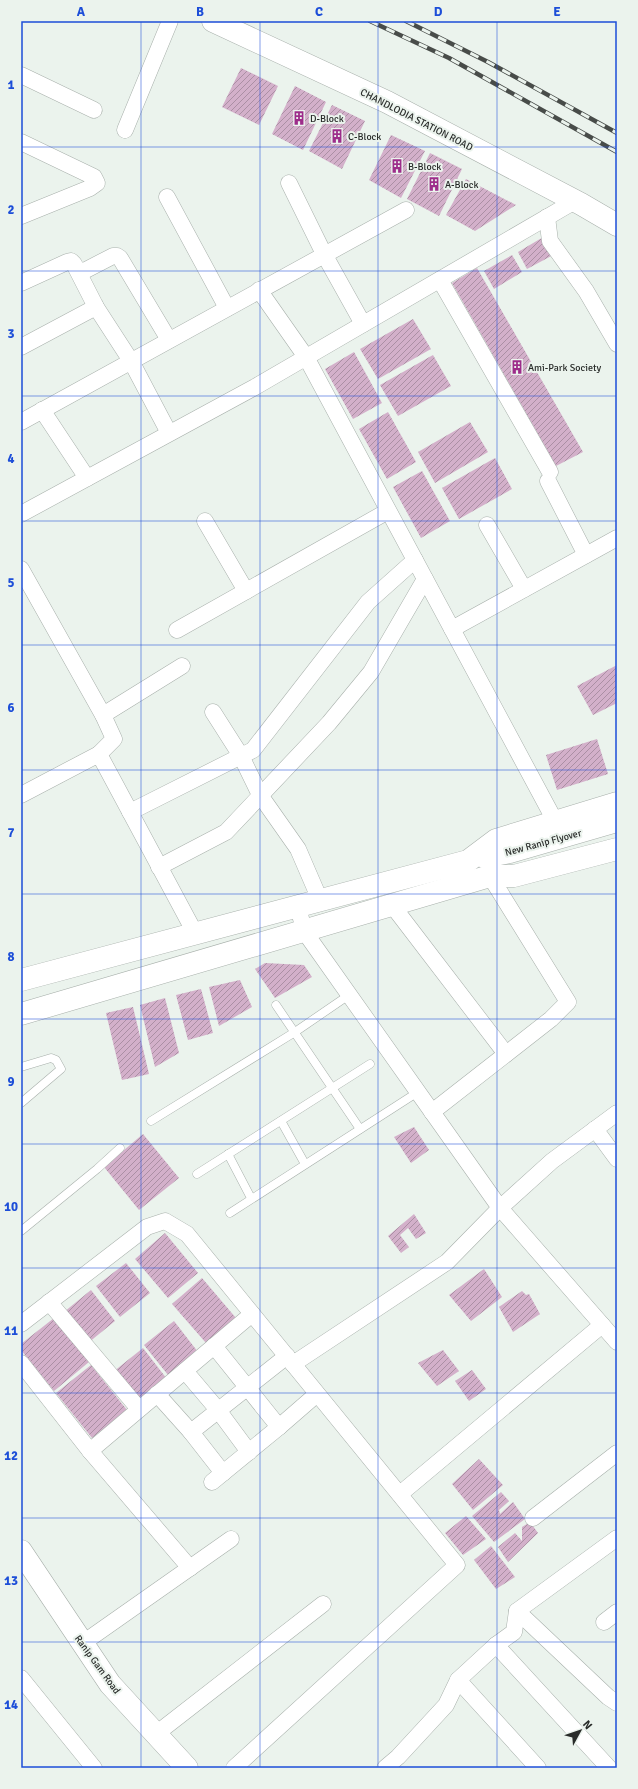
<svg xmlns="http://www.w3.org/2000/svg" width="638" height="1789" font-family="Signika,sans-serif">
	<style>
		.building { fill: url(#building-hatch) }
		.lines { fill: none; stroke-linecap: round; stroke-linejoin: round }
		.lane-casing { stroke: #a8b0ab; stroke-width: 9 }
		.street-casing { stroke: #a8b0ab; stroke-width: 17 }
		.secondary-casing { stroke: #a8b0ab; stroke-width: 23 }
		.lane { stroke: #fff; stroke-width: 8 }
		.street { stroke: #fff; stroke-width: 16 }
		.secondary { stroke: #fff; stroke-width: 22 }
		.rail-casing { stroke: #484c49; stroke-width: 4.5 }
		.rail { stroke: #ebf3ed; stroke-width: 3; stroke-dasharray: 9; stroke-linecap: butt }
		.grid { fill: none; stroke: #1d4ed8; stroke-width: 1; stroke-opacity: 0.55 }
		.labels { text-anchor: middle; stroke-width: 4; stroke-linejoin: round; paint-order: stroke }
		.poi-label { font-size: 10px; fill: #282b29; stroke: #ebf3ed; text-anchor: start }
		.street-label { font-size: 10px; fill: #282b29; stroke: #ebf3ed }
		.neatline { fill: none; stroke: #1d4ed8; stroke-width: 1.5 }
		.grid-label { font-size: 13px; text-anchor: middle; font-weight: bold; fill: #1d4ed8 }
	</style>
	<defs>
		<pattern id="building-hatch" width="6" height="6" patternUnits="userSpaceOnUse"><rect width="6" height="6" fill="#d3b0ca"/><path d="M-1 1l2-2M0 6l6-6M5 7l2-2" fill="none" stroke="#ab8fa4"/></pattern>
	</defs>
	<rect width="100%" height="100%" fill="#ebf3ed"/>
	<g class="building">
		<polygon points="241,68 278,86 259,125 222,107"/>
		<polygon points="295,86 326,102 303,150 272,134"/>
		<polygon points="332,105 365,121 342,169 309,151"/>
		<polygon points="391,135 425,151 401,198 369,180"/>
		<polygon points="430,153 462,169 439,216 407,199"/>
		<polygon points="466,179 516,205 475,231 446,215"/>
		<polygon points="545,236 555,254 527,269 518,252"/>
		<polygon points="512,255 522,272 494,289 484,271"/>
		<polygon points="477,268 583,452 556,466 452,283"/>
		<polygon points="413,319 431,349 378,379 360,349"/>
		<polygon points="354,352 382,403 353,419 325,369"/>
		<polygon points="433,355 451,386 398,416 380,385"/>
		<polygon points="388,412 416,462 387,479 359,429"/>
		<polygon points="470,422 488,452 435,483 418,452"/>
		<polygon points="495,458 512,489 459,519 442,488"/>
		<polygon points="422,471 450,521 421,538 393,487"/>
		<polygon points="617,665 617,703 593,715 577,686"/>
		<polygon points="597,739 608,774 557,790 546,755"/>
		<polygon points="265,963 304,965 312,977 275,998 255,969"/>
		<polygon points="240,980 252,1007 219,1026 209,987"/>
		<polygon points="201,989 213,1033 188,1040 176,995"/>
		<polygon points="165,998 179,1053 155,1067 140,1005"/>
		<polygon points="133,1007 149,1074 122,1080 106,1013"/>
		<polygon points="414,1127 429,1150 411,1163 394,1137"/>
		<polygon points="143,1134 179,1178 139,1210 104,1167"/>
		<polygon points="414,1214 426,1233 416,1239 408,1228 400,1235 409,1247 401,1253 388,1236"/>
		<polygon points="165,1233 198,1273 168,1298 135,1259"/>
		<polygon points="126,1263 150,1293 120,1317 96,1286"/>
		<polygon points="484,1269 502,1297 471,1321 449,1295"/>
		<polygon points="202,1278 236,1318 206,1343 172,1304"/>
		<polygon points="91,1290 115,1321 88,1343 64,1312"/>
		<polygon points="522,1291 526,1295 529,1294 540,1314 513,1332 499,1307"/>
		<polygon points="54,1318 89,1362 54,1391 21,1350 21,1344"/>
		<polygon points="174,1321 198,1352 168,1375 144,1345"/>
		<polygon points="143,1348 167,1379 137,1403 113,1372"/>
		<polygon points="443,1350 459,1371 437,1386 418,1363"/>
		<polygon points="91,1365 127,1410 92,1438 56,1393"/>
		<polygon points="472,1370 486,1389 469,1401 455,1381"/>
		<polygon points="479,1459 503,1485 473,1510 452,1484"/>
		<polygon points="501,1492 509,1501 499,1510 500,1514 513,1502 525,1519 494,1542 472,1516"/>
		<polygon points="466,1516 486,1539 463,1555 445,1533"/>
		<polygon points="530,1522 538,1533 508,1562 498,1547 515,1533 522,1541 522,1527"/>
		<polygon points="491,1546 515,1577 496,1589 474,1560"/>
	</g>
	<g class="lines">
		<defs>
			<g id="lane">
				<polyline points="276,1005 360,1129"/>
				<polyline points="21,1067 51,1058 56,1060 61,1069 21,1103"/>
				<polyline points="151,1121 295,1032 349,995"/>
				<polyline points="281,1121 305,1164"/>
				<polyline points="228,1154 251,1198"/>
				<polyline points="197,1174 370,1064"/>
				<polyline points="230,1213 418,1092"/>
				<polyline points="21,1231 97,1169 120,1148"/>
			</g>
			<g id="street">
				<polyline points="21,75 94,110"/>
				<polyline points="125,130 170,21"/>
				<polyline points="21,142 94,177 97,183 90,188 21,216"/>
				<polyline points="289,183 324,254 363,324"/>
				<polyline points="167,197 227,308"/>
				<polyline points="547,217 550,241 586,291 617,344"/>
				<polyline points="78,270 84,271 113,256 117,256 120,258 169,340"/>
				<polyline points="440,280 550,472"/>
				<polyline points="21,283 67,262 71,261 74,264 96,307 131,361 169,433"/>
				<polyline points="259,290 306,357 555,821"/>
				<polyline points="21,347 96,307"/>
				<polyline points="42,410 87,478"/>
				<polyline points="21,422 406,210"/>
				<polyline points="548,481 586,555"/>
				<polyline points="21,514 255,387 575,201"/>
				<polyline points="205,521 246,591"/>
				<polyline points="487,525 524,589"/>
				<polyline points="21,569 103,715 114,739 99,754"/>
				<polyline points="452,629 617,538"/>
				<polyline points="177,630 388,511"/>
				<polyline points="213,712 241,756 260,795 298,849 320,900"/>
				<polyline points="103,715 182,666"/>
				<polyline points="21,795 99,754 195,933"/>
				<polyline points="130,812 253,750 368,602 415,560"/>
				<polyline points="159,867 226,832 329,723 371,672 425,579"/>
				<polyline points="392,905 506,1054"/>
				<polyline points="298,906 304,931 500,1208 617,1342"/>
				<polyline points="432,1112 551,1019 568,1002 490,876"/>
				<polyline points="595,1129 617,1159"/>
				<polyline points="49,1302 139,1409"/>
				<polyline points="21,1324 147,1227 165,1221 187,1234 457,1565 234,1768"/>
				<polyline points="214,1346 279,1427 317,1394"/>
				<polyline points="21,1363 90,1451 190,1568"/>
				<polyline points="293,1364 447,1262 500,1208 552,1161 617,1113"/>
				<polyline points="185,1371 218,1410 249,1452"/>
				<polyline points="157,1394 191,1432 223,1473"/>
				<polyline points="191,1432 287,1356"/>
				<polyline points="90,1451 252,1314"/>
				<polyline points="212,1482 279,1427"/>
				<polyline points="400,1494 602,1325"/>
				<polyline points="533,1518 617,1453"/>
				<polyline points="517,1611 608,1697 617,1703"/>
				<polyline points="604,1622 617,1612"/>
				<polyline points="83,1643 231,1539"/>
				<polyline points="496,1645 609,1768"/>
				<polyline points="21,1678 94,1768"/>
				<polyline points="458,1680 538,1768"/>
				<polyline points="156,1734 323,1604"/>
				<polyline points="385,1768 398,1757 446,1705 458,1680 496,1645 514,1632 517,1611 617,1538"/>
			</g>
			<g id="secondary">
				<polyline points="213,21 387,102 581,204 617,225"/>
				<polyline points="484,857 510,852 617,821"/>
				<polyline points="21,980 468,861 496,840 617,803"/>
				<polyline points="21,1014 490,876 514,876 617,849"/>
				<polyline points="21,1551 110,1684 187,1768"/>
			</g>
		</defs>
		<use href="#lane" class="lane-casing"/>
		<use href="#street" class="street-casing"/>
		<use href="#secondary" class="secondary-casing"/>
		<use href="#lane" class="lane"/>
		<use href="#street" class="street"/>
		<use href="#secondary" class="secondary"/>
		<defs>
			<g id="rail">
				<polyline points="370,21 449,58 617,152"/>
				<polyline points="406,21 488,62 617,133"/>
			</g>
		</defs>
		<use href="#rail" class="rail-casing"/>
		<use href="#rail" class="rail"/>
	</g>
	<path class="grid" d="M141,21V1768M260,21V1768M378,21V1768M497,21V1768M21,147H617M21,271H617M21,396H617M21,521H617M21,645H617M21,770H617M21,894H617M21,1019H617M21,1144H617M21,1268H617M21,1393H617M21,1518H617M21,1642H617"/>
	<defs>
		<symbol id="building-bare" viewBox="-9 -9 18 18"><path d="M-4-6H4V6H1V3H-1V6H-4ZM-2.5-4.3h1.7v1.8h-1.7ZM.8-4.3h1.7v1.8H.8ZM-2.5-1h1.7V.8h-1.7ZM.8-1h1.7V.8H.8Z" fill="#9d2c8a" stroke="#ebf3ed" stroke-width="2.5" paint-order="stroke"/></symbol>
	</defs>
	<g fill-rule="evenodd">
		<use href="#building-bare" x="289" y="108" width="20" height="20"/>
		<use href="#building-bare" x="327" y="126" width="20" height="20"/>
		<use href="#building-bare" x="387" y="156" width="20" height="20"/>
		<use href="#building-bare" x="424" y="174" width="20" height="20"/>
		<use href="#building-bare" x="507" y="357" width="20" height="20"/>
	</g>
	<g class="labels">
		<g class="poi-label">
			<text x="310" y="122">D-Block</text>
			<text x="348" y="140">C-Block</text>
			<text x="408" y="170">B-Block</text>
			<text x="445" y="188">A-Block</text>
			<text x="528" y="371">Ami-Park Society</text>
		</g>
		<g class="street-label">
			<text transform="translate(417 119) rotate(27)" y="4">CHANDLODIA STATION ROAD</text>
			<text transform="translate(543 842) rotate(-15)" y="4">New Ranip Flyover</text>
			<text transform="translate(98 1664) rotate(54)" y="4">Ranip Gam Road</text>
		</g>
	</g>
	<rect width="638" height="1789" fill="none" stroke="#ebf3ed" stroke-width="44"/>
	<g transform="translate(580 1731) rotate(50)" stroke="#ebf3ed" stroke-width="3" paint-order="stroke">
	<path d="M0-3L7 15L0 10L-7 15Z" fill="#282b29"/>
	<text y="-6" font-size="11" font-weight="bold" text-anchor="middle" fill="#282b29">N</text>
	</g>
	<rect x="22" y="22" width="594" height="1745" class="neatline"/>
	<g class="grid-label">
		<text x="81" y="16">A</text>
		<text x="200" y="16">B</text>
		<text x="319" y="16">C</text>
		<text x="438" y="16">D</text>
		<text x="557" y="16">E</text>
		<text x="11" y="89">1</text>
		<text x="11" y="214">2</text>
		<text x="11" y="338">3</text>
		<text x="11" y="463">4</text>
		<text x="11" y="587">5</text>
		<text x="11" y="712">6</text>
		<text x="11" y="837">7</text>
		<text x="11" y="961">8</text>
		<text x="11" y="1086">9</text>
		<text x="11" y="1211">10</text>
		<text x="11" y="1335">11</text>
		<text x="11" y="1460">12</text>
		<text x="11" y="1585">13</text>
		<text x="11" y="1709">14</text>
	</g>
</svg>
